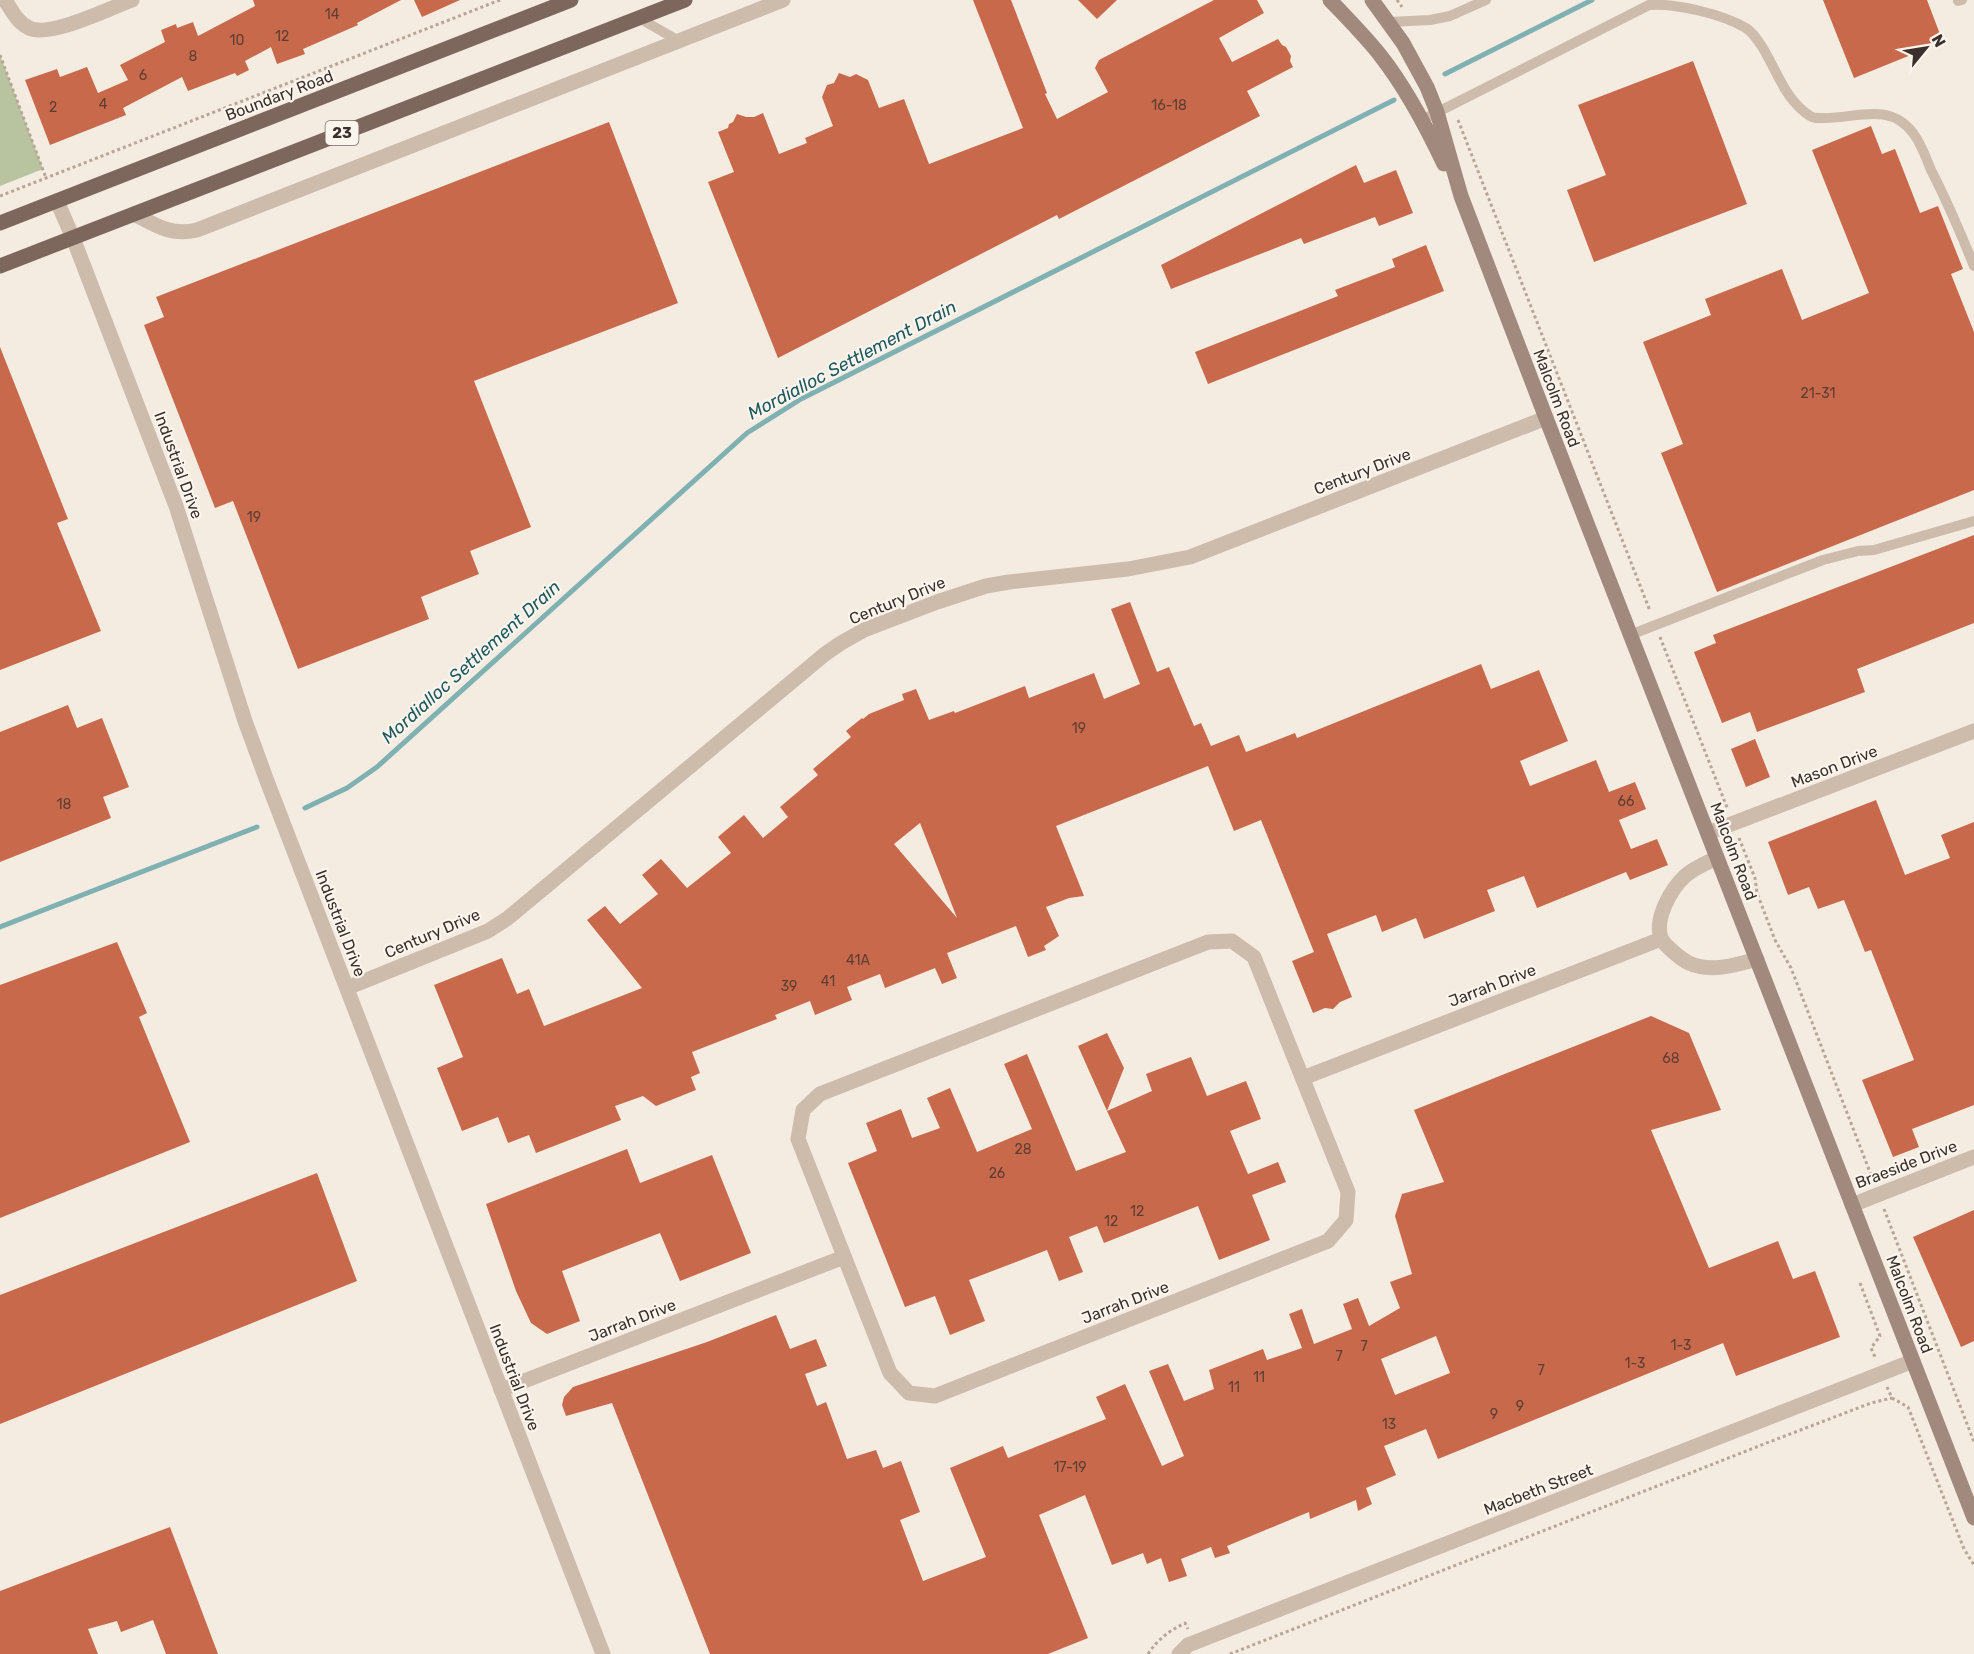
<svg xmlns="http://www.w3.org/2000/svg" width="1974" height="1654" font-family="Rubik,sans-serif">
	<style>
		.green { fill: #b8c4a0 }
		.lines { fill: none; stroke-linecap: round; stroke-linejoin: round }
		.stream { stroke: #7fb0b2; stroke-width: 5 }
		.building { fill: #c8694b; fill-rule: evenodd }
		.path { stroke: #b9a596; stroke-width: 3; stroke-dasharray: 3 3; stroke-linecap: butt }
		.lane { stroke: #cdbbac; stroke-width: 10 }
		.street { stroke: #cdbbac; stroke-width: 15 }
		.secondary { stroke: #a18a7d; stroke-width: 15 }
		.primary { stroke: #7d675c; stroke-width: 15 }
		.labels { text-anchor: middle; stroke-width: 4.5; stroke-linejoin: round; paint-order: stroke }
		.number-label { font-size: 14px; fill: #5e3e33 }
		.shield { fill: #fbf5ee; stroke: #756b66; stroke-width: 1.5 }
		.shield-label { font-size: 15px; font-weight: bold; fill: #3b302b }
		.street-label { font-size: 16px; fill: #3b302b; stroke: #fbf5ee }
		.water-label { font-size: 18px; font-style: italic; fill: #1f5a5e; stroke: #fbf5ee }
	</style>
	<rect width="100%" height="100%" fill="#f4ebe1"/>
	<polygon class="green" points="0,55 43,169 0,186"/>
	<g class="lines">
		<g class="stream">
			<polyline points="1445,74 1592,0"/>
			<polyline points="305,808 347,788 377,767 747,433 801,399 1394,100"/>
			<polyline points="0,927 257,827"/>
		</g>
	</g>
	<g class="building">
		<polygon points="253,0 401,0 357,23 358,25 303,49 305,54 277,64 271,47 245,61 249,70 237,76 235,73 188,91 182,77 123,108 126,115 50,145 25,80 57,69 60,77 87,67 98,93 128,80 120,65 165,42 161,30 176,24 177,28 193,22 198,36 255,6"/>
		<polygon points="414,0 460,0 422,17"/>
		<polygon points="973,0 1011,0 1047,93 1045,94 1057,119 1108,92 1095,68 1099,60 1214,0 1257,0 1264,13 1219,38 1232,62 1278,39 1282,45 1286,47 1291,56 1290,61 1293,67 1247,91 1260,116 1059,219 1057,215 778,358 708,182 734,172 718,132 728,128 729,124 733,122 737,114 746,117 754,117 763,113 779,154 807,143 805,138 833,126 822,97 827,85 834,83 839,73 850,77 856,74 868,80 879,108 904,99 929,164 1023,128"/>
		<polygon points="1078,0 1117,0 1097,19"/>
		<polygon points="1823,0 1927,0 1943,42 1854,78"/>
		<polygon points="1693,61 1747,204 1594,262 1567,190 1606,175 1578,105"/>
		<polygon points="609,122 678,303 474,381 531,527 470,551 479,574 421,597 429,619 298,669 233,501 215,508 144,325 164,317 156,297"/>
		<polygon points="1871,126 1882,154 1895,149 1920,213 1938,206 1963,269 1951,274 1974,332 1974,490 1717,592 1661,453 1683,444 1643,342 1711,315 1705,299 1782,269 1802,320 1869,293 1812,150"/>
		<polygon points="1356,165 1364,183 1396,170 1413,213 1379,226 1375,217 1304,244 1301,238 1171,289 1161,265"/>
		<polygon points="1426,245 1444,291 1208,384 1195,352 1338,296 1335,290 1395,267 1392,259"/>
		<polygon points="0,347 68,519 57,523 101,631 0,670"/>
		<polygon points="1974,535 1974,623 1857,669 1865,692 1757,732 1750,712 1722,723 1694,652 1716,643 1713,635"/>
		<path d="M1130,602L1157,672L1169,667L1194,726L1201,723L1211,746L1239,735L1246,752L1295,733L1297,738L1481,664L1491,689L1539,670L1568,741L1520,761L1530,786L1596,760L1609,792L1635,782L1646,809L1619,820L1631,849L1657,839L1668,865L1630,880L1626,872L1537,908L1524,876L1487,890L1495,911L1424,939L1416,918L1382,932L1376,915L1327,934L1352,997L1340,1002L1333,1009L1325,1008L1313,1013L1292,961L1314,952L1261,820L1234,831L1208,766L1056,826L1084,896L1069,898L1046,907L1059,936L1044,946L1046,950L1028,957L1016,926L947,953L957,978L942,984L935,968L885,988L880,974L847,987L852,1000L815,1015L810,1001L775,1015L777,1019L692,1052L700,1073L691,1077L696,1090L656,1106L643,1096L615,1106L621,1120L536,1153L529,1135L508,1143L498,1117L462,1131L437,1068L463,1057L434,985L502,958L517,994L529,989L544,1026L642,988L587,920L605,906L620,924L658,894L642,875L661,859L687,888L731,853L718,837L744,815L763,838L788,817L780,807L818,775L813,769L851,737L846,731L862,718L863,719L869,714L904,700L902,694L916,689L929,720L954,711L955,713L1025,686L1029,698L1094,673L1104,699L1140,684L1111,609ZM920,823L957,918L894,844Z"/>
		<polygon points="68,705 77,728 102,718 129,787 103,797 111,818 0,862 0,732"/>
		<polygon points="1755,739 1770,777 1746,787 1731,749"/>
		<polygon points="1876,800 1905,875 1950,858 1941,835 1974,822 1974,1105 1912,1129 1919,1147 1893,1157 1862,1080 1914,1060 1871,950 1865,952 1844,900 1818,909 1809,887 1788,895 1768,842"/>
		<polygon points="117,942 147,1013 139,1017 190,1142 0,1218 0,985"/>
		<path d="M1651,1016L1689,1033L1721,1110L1651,1130L1709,1268L1778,1241L1793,1279L1815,1271L1840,1337L1736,1376L1723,1343L1438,1459L1426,1429L1384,1446L1396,1475L1366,1488L1372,1504L1358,1511L1356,1500L1310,1519L1309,1512L1227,1546L1230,1553L1215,1558L1211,1547L1181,1559L1187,1576L1169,1582L1161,1558L1147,1564L1143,1553L1112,1565L1085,1495L1039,1515L1088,1638L1048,1654H710L612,1403L566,1416L562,1405L564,1397L573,1387L707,1342L776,1315L790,1349L816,1339L827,1366L805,1374L817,1406L826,1402L847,1459L876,1450L883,1468L901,1461L920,1512L900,1520L923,1581L986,1557L950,1468L1003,1446L1008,1458L1106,1419L1096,1397L1125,1384L1162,1466L1184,1456L1149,1371L1168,1364L1184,1401L1214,1389L1209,1370L1263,1349L1267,1360L1302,1348L1289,1314L1302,1309L1314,1344L1352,1329L1343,1304L1358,1298L1369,1326L1400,1308L1390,1282L1412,1274L1395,1216L1402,1194L1444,1182L1414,1110ZM1436,1336L1450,1373L1395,1395L1381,1359Z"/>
		<polygon points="1107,1033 1124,1068 1107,1111 1078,1046"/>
		<polygon points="1027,1054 1076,1171 1126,1152 1107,1111 1152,1091 1146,1074 1191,1057 1207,1096 1246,1081 1261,1119 1230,1131 1248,1174 1278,1162 1286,1182 1252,1195 1270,1240 1219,1260 1198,1206 1104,1243 1097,1226 1069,1237 1083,1272 1059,1281 1047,1250 969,1280 985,1321 950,1335 935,1296 905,1307 848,1163 877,1151 866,1123 901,1109 912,1138 940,1128 927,1098 950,1088 977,1152 1032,1129 1004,1064"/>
		<polygon points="627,1149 640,1183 712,1155 751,1253 680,1281 660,1233 562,1271 580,1321 547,1334 531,1323 516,1291 486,1204"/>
		<polygon points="317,1173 357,1281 0,1424 0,1295"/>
		<polygon points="1974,1210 1974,1341 1961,1347 1913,1237"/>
		<polygon points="170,1527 218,1654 166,1654 153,1620 121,1632 117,1621 88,1629 98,1654 0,1654 0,1591"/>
	</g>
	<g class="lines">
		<g class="path">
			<polyline points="1397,0 1402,7"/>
			<polyline points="0,55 46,178"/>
			<polyline points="1458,120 1650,611"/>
			<polyline points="0,196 500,0"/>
			<polyline points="1660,637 1728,810"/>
			<polyline points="1739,838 1755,878 1757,893 1775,940 1791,968 1873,1180"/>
			<polyline points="1884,1209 1974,1442"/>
			<polyline points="1860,1283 1880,1336 1871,1348 1876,1359"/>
			<polyline points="1887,1387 1892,1398 1908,1407 1964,1549 1974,1565"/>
			<path d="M1148,1654C1158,1639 1169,1631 1185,1623L1188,1629"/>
			<polyline points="1230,1654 1764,1444 1871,1403 1892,1398"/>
		</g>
		<g class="lane">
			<polyline points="1958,1 1962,0"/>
			<polyline points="639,18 679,41"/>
			<polyline points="1389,22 1430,20 1450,16 1486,0"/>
			<path d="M1422,120L1649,5C1676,3 1722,14 1746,28C1752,32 1757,39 1761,45C1777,70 1784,99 1810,116C1814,119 1818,118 1823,118C1855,119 1889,101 1913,133C1921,143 1926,158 1931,170C1947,201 1961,234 1974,266"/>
			<polyline points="1630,635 1823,560 1858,551 1874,550 1974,521"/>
		</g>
		<g class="street">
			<path d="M5,0C12,11 17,22 29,28C50,38 110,8 132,0"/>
			<polyline points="57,201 73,238 176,506 245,721 267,781 603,1654"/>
			<path d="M134,214C157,226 171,236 197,230L783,0"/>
			<polyline points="1708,833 1974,731"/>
			<path d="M1717,858C1706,863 1694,868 1685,876C1671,889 1654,919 1661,938C1664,945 1682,960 1689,963C1710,973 1736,965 1757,959"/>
			<polygon points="1232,941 1254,957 1348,1192 1346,1220 1328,1241 935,1396 909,1393 890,1373 798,1139 803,1110 820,1094 1208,942"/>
			<polyline points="347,988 488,931 508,918 825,654 841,643 864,630 937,602 986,586 1009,582 1128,569 1190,557 1546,418"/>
			<polyline points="1303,1078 1661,939"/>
			<polyline points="1852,1205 1974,1157"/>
			<polyline points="501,1390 844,1257"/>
			<polyline points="1179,1654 1188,1645 1913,1361"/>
		</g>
		<g class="secondary">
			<path d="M1330,0C1347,18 1365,36 1380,55C1406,88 1426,126 1444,164"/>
			<polyline points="1372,0 1403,43 1427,87 1437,112 1461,196 1546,418 1974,1518"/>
		</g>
		<g class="primary">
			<polyline points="0,223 571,0"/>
			<polyline points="0,266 685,0"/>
		</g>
	</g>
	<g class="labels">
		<g class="number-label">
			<text x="332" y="19">14</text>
			<text x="282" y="41">12</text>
			<text x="237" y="45">10</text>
			<text x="193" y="61">8</text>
			<text x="143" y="80">6</text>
			<text x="103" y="109">4</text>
			<text x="1169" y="110">16-18</text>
			<text x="53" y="112">2</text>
			<text x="1818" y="398">21-31</text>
			<text x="254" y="522">19</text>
			<text x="1079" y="733">19</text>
			<text x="1626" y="806">66</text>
			<text x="64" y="809">18</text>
			<text x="858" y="965">41A</text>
			<text x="828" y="986">41</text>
			<text x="789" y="991">39</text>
			<text x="1671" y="1063">68</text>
			<text x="1023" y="1154">28</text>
			<text x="997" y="1178">26</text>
			<text x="1137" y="1216">12</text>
			<text x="1111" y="1226">12</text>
			<text x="1681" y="1350">1-3</text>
			<text x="1364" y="1351">7</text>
			<text x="1339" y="1361">7</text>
			<text x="1635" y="1368">1-3</text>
			<text x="1541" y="1375">7</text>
			<text x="1259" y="1382">11</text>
			<text x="1234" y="1392">11</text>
			<text x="1520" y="1411">9</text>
			<text x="1494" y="1419">9</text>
			<text x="1389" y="1429">13</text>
			<text x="1070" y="1472">17-19</text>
		</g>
		<rect class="shield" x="325.5" y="121" width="33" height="24" rx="4.5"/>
		<g class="shield-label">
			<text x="342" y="138">23</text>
		</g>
		<g class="street-label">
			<text transform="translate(279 95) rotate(-21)" y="6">Boundary Road</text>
			<text transform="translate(1557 398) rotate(69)" y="6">Malcolm Road</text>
			<text transform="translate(179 465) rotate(70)" y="6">Industrial Drive</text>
			<text transform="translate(1362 471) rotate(-21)" y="6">Century Drive</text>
			<text transform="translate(897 600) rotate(-22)" y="6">Century Drive</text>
			<text transform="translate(1834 766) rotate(-21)" y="6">Mason Drive</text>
			<text transform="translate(1734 851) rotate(69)" y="6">Malcolm Road</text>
			<text transform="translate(341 923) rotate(69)" y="6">Industrial Drive</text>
			<text transform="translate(432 933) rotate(-23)" y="6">Century Drive</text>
			<text transform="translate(1492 985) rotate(-21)" y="6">Jarrah Drive</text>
			<text transform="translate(1906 1164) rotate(-21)" y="6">Braeside Drive</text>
			<text transform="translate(1125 1302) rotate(-21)" y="6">Jarrah Drive</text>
			<text transform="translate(1910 1304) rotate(69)" y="6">Malcolm Road</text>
			<text transform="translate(632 1320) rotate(-21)" y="6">Jarrah Drive</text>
			<text transform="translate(515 1377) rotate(69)" y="6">Industrial Drive</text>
			<text transform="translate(1538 1489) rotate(-21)" y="6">Macbeth Street</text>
		</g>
		<g class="water-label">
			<text transform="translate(852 360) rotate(-28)" y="6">Mordialloc Settlement Drain</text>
			<text transform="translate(471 662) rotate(-42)" y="6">Mordialloc Settlement Drain</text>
		</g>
	</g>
	<g transform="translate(1926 48) rotate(60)" stroke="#fbf5ee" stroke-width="4.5" paint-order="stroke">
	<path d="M0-4.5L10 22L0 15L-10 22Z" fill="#3b302b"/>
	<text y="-9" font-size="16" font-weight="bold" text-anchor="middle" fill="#3b302b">N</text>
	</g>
</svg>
